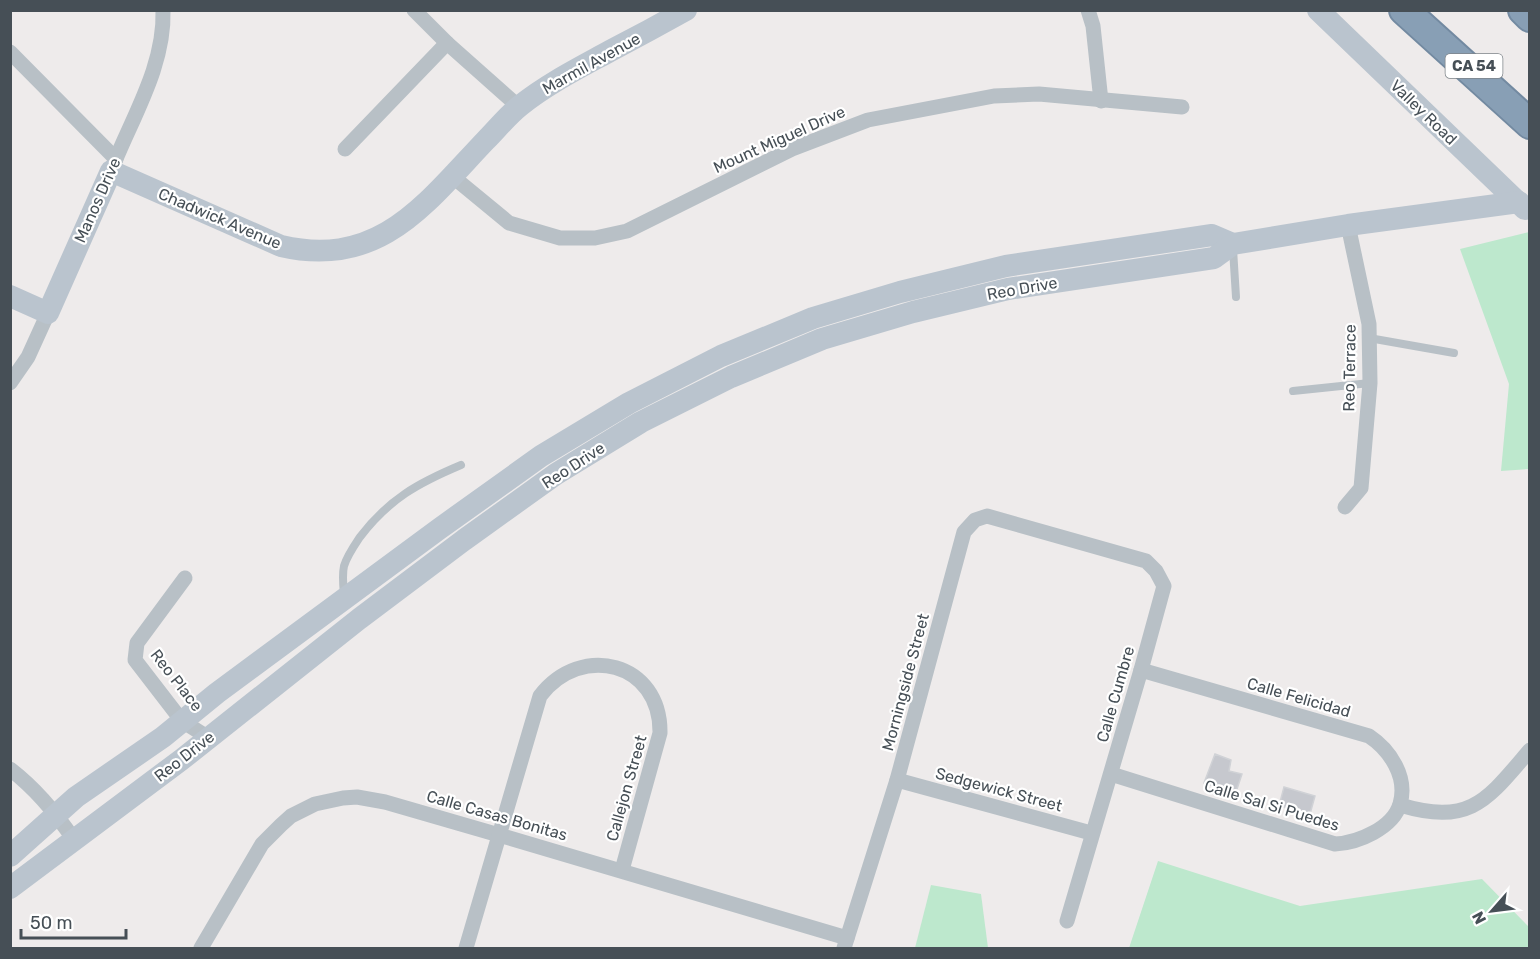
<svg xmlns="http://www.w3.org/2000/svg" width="1540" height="959" font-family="Rubik,sans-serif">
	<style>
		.green { fill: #bde8cd }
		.building { fill: #c6c8ce; stroke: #d0d2d6; stroke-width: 1.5 }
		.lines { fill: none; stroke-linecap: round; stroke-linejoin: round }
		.highway-casing { stroke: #738aa1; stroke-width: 32 }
		.lane { stroke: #b8c0c6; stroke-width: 8 }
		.street { stroke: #b8c0c6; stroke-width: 15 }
		.secondary { stroke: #bac4ce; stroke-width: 22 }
		.highway { stroke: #889fb5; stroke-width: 28 }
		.labels { text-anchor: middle; stroke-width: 4.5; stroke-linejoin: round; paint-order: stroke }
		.shield { fill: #fff; stroke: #7e8489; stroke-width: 1.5 }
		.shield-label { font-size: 15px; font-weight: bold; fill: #464f56 }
		.street-label { font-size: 16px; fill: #464f56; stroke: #fff }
	</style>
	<rect width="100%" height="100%" fill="#eeebeb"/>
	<g class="green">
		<polygon points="1529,232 1529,469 1501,471 1509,384 1460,249"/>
		<polygon points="1158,861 1300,906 1482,879 1529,927 1529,948 1129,948"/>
		<polygon points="931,885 981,894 988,948 915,948"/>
	</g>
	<g class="building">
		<polygon points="1215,754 1231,760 1229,771 1242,774 1236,792 1204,783"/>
		<polygon points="1284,787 1315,796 1310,814 1279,806"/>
	</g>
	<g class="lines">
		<defs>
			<g id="highway">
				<polyline points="1404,10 1530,124"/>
				<polyline points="1523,10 1530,17"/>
			</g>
		</defs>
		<use href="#highway" class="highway-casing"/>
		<g class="lane">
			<polyline points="1233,249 1236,297"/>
			<polyline points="1369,338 1454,353"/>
			<polyline points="1293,391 1370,383"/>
			<path d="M344,594C343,584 342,575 344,566C347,556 354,546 360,537C389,499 418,483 461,465"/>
		</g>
		<g class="street">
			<polyline points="414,10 447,43 519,107"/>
			<polyline points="1088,10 1093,26 1101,101"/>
			<polyline points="10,52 116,159"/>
			<polyline points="345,149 447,43"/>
			<path d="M111,171C131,119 165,67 163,10"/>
			<polyline points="452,176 509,223 560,238 595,238 627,231 792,149 868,120 994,96 1039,94 1182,107"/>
			<polyline points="10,383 28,357 48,313"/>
			<polyline points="1345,507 1361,488 1370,383 1369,324 1348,225"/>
			<polyline points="185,578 137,643 135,660 182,721 209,738"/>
			<path d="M10,769C36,789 56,813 74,840"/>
			<path d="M1111,774L1335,844C1358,843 1393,828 1400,804C1408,777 1390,750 1369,736L1141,670"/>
			<polyline points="897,780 1091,833"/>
			<path d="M1400,805C1471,826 1487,800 1530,750"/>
			<polyline points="201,948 262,844 281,825 291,816 315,804 343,798 357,797 385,802 499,835 847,938"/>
			<path d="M466,948L540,696C581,642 661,662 660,733L622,870"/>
			<polyline points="844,948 897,780 964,532 975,520 987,516 1146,561 1156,571 1164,586 1141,670 1067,921"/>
		</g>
		<g class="secondary">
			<polyline points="1318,10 1525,209"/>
			<path d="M10,296L48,313L111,171L281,246C380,269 425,204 486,140C497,129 508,115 521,105C549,83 579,68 610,51C635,38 661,24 686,10"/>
			<polyline points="10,856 76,797 163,737 217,693 439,529 541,456 629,403 721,356 813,318 900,292 1006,266 1212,235 1233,244"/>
			<polyline points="10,888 181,760 359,619 464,540 556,474 641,422 731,377 822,339 913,312 1008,289 1214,258 1233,244 1348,225 1519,202"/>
		</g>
		<use href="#highway" class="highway"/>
	</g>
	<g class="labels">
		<rect class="shield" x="1445.5" y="54" width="57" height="24" rx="4.5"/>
		<g class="shield-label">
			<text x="1474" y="71">CA 54</text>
		</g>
		<g class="street-label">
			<text transform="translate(591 63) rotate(-29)" y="6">Marmil Avenue</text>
			<text transform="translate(1424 112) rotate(44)" y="6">Valley Road</text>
			<text transform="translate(779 139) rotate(-24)" y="6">Mount Miguel Drive</text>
			<text transform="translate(97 200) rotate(-66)" y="6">Manos Drive</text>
			<text transform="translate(220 218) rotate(23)" y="6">Chadwick Avenue</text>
			<text transform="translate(1022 288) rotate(-10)" y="6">Reo Drive</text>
			<text transform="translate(1349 368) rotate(-89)" y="6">Reo Terrace</text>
			<text transform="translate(573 465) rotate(-33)" y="6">Reo Drive</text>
			<text transform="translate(177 680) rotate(52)" y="6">Reo Place</text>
			<text transform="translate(905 682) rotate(-75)" y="6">Morningside Street</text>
			<text transform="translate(1115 694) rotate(-74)" y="6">Calle Cumbre</text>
			<text transform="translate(1299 697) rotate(16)" y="6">Calle Felicidad</text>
			<text transform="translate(184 756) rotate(-38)" y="6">Reo Drive</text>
			<text transform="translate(626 788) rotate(-74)" y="6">Callejon Street</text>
			<text transform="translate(999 789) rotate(15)" y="6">Sedgewick Street</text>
			<text transform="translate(1272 805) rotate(17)" y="6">Calle Sal Si Puedes</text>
			<text transform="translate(497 815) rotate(16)" y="6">Calle Casas Bonitas</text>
		</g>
	</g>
	<rect width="1540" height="959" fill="none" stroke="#464f56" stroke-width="24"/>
	<g transform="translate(1492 911) rotate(242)" stroke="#ffffff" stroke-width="4.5" paint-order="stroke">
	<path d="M0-4.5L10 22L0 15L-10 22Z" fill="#464f56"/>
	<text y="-9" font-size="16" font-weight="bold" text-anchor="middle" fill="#464f56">N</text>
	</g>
	<path d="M21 929v9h105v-9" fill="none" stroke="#464f56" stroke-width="3"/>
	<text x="30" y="929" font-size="18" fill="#464f56" stroke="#ffffff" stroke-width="4.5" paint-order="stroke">50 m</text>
</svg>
